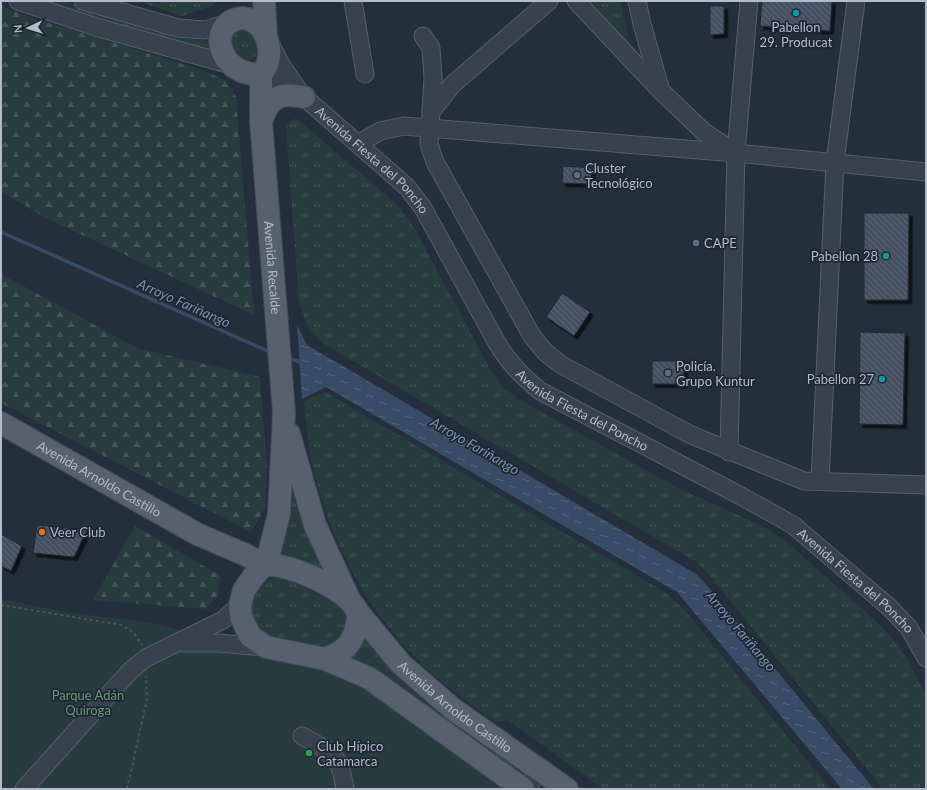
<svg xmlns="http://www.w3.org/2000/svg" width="927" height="790" font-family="Lato,sans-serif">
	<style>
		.grass { fill: url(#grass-tufts) }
		.forest { fill: url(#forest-firs) }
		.park { fill: #263c3f }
		.water { fill: url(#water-ripples) }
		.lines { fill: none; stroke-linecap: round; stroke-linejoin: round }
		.stream { stroke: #394c67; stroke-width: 3.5 }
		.building { fill: url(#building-back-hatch); stroke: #1f2835; filter: url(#shadow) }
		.minor-casing { stroke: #565f6c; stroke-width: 19 }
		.major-casing { stroke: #414a57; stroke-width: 24 }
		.path { stroke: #44595c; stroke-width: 2; stroke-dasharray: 3 3; stroke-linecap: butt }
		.minor { stroke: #38414e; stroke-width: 17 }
		.major { stroke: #56606e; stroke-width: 22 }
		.culture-dot { fill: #0f9aa8; stroke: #1d2633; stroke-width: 1.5 }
		.service-dot { fill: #5c6f8a; stroke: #1d2633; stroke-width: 1.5 }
		.food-dot { fill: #e8710a; stroke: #1d2633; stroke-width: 1.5 }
		.leisure-dot { fill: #2e9e5b; stroke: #1d2633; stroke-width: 1.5 }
		.labels { text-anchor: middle; stroke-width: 3.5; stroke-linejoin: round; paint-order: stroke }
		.poi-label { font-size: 13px; fill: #b4bcc9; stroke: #1d2633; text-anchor: start }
		.street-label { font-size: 13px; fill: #b4bcc9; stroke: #1d2633 }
		.park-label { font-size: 13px; fill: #6b9a76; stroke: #1d2633 }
		.water-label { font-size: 14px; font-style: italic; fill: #7c92b1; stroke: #1d2633 }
	</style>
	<defs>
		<pattern id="grass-tufts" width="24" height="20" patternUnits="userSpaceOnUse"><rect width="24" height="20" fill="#263c3f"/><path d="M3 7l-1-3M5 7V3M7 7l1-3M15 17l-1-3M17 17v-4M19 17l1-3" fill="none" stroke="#435659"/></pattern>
		<pattern id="forest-firs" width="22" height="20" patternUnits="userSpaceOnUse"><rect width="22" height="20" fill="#263c3f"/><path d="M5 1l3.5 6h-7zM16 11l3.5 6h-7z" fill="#435659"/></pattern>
		<pattern id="water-ripples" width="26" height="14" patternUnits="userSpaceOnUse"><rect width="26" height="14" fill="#394c67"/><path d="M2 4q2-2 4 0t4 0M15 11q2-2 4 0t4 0" fill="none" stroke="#53647b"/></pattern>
		<pattern id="building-back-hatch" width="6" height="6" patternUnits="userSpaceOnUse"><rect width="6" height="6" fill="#455162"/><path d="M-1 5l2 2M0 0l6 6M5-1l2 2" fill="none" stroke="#5d6877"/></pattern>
		<filter id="shadow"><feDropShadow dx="3.5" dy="3.5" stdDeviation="0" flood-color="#0009"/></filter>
	</defs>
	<rect width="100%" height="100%" fill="#242f3e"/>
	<g class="grass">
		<polygon points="40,1 62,1 178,36 210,42 211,51 176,42"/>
		<polygon points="137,1 216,1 214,5 183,16"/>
		<polygon points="584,1 621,1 630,45"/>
		<polygon points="239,28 255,32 259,52 251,60 240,61 227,40"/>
		<polygon points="296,118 398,205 415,229 490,369 502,387 520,400 680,489 767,528 789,544 878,623 894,640 908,660 926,695 926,789 883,789 710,576 695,561 324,344 308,327 299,304 286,125"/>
		<path d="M325,392L663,591L682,607L830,789H603L508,720L495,722C470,704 446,687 424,666C368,613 331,543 313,468C308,447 307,424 304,402Z"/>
		<polygon points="288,464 330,579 274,557"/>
		<path d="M276,577C293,577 344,598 347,617C348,626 343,635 339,643L324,650L276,643L250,622C250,600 251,585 276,577Z"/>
		<polygon points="362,632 528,773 522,781 347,659"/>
	</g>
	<g class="forest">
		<polygon points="1,6 30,17 202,70 225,80 236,97 254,315 50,220 1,192"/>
		<polygon points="1,274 137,348 260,377 267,468 265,508 251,532 1,403"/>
		<polygon points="135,526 221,576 217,596 205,609 93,600"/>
	</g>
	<polygon class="park" points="1,599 70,613 149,622 346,674 510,789 1,789"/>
	<polygon class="water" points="297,325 307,345 696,574 703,581 874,789 842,789 677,592 326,387 302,399"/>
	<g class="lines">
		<g class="stream">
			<polyline points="1,232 272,353"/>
			<polyline points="288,358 303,363"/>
		</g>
	</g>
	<g class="building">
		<polygon points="762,1 832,1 830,31 760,26"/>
		<polygon points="710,6 724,6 724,34 710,35"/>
		<polygon points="563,166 592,168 591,184 562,183"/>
		<polygon points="864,213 909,213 908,300 864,300"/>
		<polygon points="562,293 590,312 574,336 546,317"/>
		<polygon points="860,332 905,333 903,425 859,424"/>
		<rect x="652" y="361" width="32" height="23"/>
		<polygon points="37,525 87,530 74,557 33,553"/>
		<polygon points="1,534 22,546 11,571 1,566"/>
	</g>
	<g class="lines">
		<defs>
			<g id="minor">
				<polyline points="18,1 96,27 231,65"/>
				<polyline points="83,1 178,28 205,30 228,23"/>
				<polyline points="353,1 365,74"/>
				<polyline points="549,1 452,85 431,112 429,144 435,162 532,336 545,352 560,364 689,434 804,481 926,485"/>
				<polyline points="576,1 658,88"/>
				<polyline points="637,1 642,24 661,91 704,132 734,152"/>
				<polyline points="423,36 431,48 433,78 431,112"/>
				<polyline points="269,41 280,63 297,88"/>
				<path id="s1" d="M263,72L304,97L407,187L423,208L497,343C509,363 522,376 540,391L741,496L793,525L889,607L909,628L926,658"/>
				<polyline points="358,144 380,131 404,126 736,153 926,172"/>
				<polyline points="729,452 736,153 749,1"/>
				<polyline points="820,481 835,162 856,1"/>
				<polyline points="183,643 218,643 266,647"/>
				<path d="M302,736C332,753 340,753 345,789"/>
				<polyline points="24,789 130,671 146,658 223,620 240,605"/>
				<polyline points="526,789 541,770"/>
			</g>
			<g id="major">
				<polyline points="264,1 266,35"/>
				<path d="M243,18C267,20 278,57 261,74C217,77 205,21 243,18Z"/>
				<path id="s2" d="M261,74V121L284,413L279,514L266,565"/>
				<path d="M261,121C270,97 278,92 304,97"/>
				<path id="s3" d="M1,423L197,534L246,555L264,565"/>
				<polyline points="289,434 315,525 349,599"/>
				<path id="s4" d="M357,611L401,664L453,709L567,789"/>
				<path d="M325,659C332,656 340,653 346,647C354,639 361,619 356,609C345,588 287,562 264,565L253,577L244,590L240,605L241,617L250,636L266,647L325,659L369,678L523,789"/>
			</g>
		</defs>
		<use href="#minor" class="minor-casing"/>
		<use href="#major" class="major-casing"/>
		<g class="path">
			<polyline points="1,605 122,625 133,632 142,645"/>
			<polyline points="127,789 147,699 146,676"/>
		</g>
		<use href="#minor" class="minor"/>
		<use href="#major" class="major"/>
	</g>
	<g class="culture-dot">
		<circle cx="796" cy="13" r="4"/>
		<circle cx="886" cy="256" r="4"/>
		<circle cx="882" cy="379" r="4"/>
	</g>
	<g class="service-dot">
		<circle cx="577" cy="175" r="4"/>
		<circle cx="696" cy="243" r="4"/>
		<circle cx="668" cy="373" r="4"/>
	</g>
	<circle class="food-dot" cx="42" cy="532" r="4"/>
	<circle class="leisure-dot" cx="309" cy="753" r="4"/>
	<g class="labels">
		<g class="poi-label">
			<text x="796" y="32" text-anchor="middle">Pabellon<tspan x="796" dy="15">29. Producat</tspan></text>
			<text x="585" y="173">Cluster<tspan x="585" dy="15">Tecnológico</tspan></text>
			<text x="704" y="248">CAPE</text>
			<text x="878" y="261" text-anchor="end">Pabellon 28</text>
			<text x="676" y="371">Policía.<tspan x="676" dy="15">Grupo Kuntur</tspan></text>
			<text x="874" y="384" text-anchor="end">Pabellon 27</text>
			<text x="50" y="537">Veer Club</text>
			<text x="317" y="751">Club Hípico<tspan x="317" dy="15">Catamarca</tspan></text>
		</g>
		<g class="street-label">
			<text dy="5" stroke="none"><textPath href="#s1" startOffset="141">Avenida Fiesta del Poncho</textPath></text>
			<text dy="5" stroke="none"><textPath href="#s2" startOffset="194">Avenida Recalde</textPath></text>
			<text dy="5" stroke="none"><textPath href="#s1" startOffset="476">Avenida Fiesta del Poncho</textPath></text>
			<text dy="5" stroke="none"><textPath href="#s3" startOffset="113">Avenida Arnoldo Castillo</textPath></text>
			<text dy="5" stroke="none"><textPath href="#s1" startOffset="800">Avenida Fiesta del Poncho</textPath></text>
			<text dy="5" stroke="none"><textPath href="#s4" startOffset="138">Avenida Arnoldo Castillo</textPath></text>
		</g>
		<g class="park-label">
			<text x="88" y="700">Parque Adán<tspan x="88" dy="15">Quiroga</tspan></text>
		</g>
		<g class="water-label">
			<text transform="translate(184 303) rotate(24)" y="5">Arroyo Fariñango</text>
			<text transform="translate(475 446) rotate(30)" y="5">Arroyo Fariñango</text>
			<text transform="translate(741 631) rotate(50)" y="5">Arroyo Fariñango</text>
		</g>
	</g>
	<rect width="927" height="790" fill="none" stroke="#b4bcc9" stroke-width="4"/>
	<g transform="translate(28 28) rotate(266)" stroke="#1d2633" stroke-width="3" paint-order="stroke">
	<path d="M0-3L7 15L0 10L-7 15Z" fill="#b4bcc9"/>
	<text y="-6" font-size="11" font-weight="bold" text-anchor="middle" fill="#b4bcc9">N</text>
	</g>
</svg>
